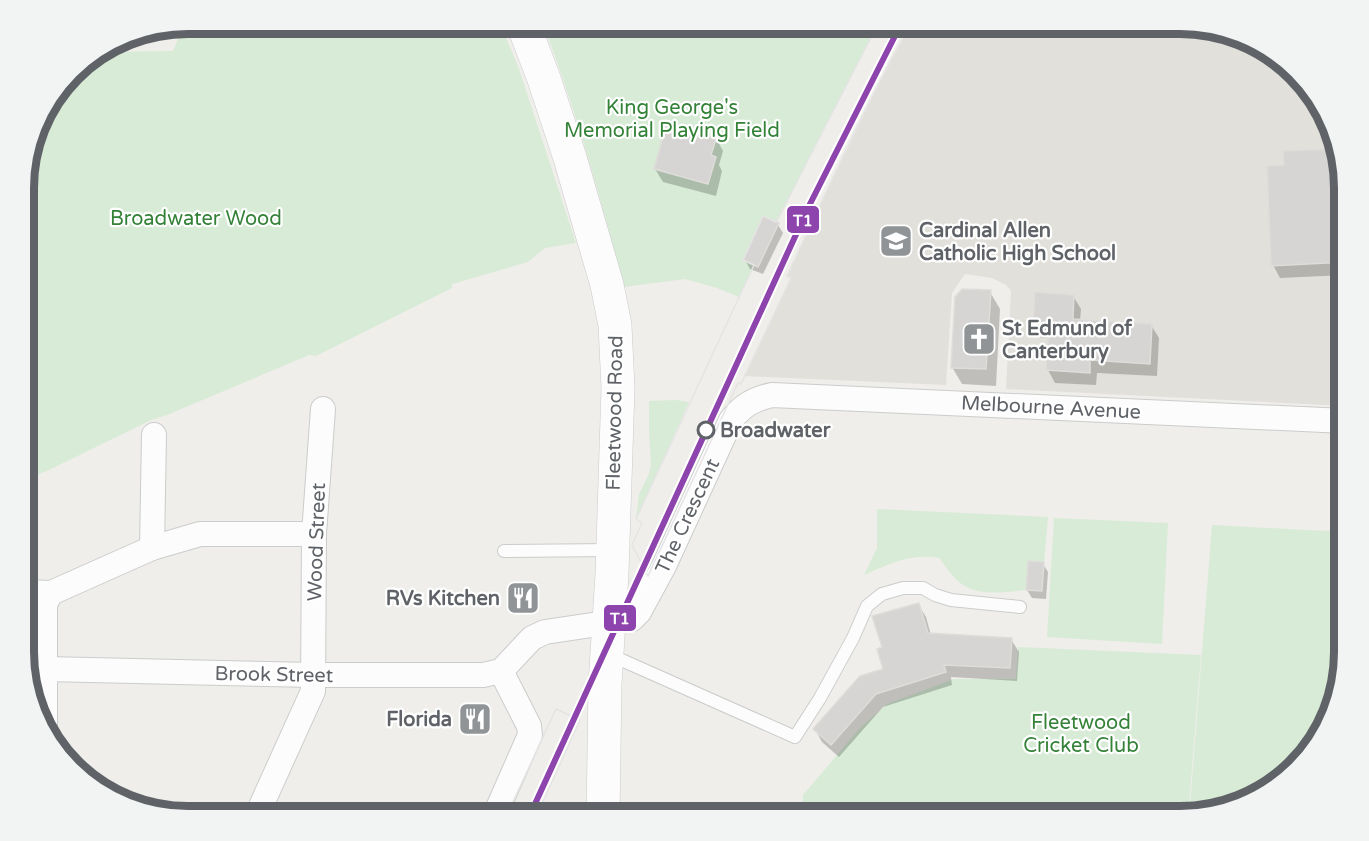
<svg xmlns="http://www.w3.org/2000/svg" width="1369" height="841" font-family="'Varela Round',sans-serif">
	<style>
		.education { fill: #e2e0da }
		.green { fill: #d8ebd6 }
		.shadow { fill: #0003 }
		.building { fill: #d6d5d3; stroke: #deddd9; stroke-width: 1.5 }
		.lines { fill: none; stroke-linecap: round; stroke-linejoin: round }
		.lane-casing { stroke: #cbcccc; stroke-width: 14 }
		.street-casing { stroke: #cbcccc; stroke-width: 26 }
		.secondary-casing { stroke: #cacacb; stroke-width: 34 }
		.lane { stroke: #fdfcfc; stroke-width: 12 }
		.street { stroke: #fdfcfc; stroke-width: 24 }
		.secondary { stroke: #fdfcfc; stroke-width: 33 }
		.tram { stroke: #e4e4e4; stroke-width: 1.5 }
		.tram-1-casing { stroke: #fff; stroke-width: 10 }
		.tram-1 { stroke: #8e44ad; stroke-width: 6 }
		.stop-dot { fill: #fff; stroke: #5f6368; stroke-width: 3 }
		.labels { text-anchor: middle; stroke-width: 4.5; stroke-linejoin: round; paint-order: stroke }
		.park-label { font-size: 20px; fill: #348238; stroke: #fff }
		.poi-label { font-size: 20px; font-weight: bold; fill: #5f6368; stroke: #fff; text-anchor: start }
		.street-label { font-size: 20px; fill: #5f6368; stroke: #fff }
		.stop-label { font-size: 20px; font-weight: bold; fill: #5f6368; stroke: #fff; text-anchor: start }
		.rim { fill: none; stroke: #5f6368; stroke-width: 8 }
		.line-badge { stroke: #fff; stroke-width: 2 }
		.badge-label { font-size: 16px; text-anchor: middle; font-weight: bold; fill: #fff }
	</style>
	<rect width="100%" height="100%" fill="#efeeea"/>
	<polygon class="education" points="911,24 1180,24 1271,52 1323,106 1345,178 1345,406 1006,389 1011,291 1006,285 992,278 965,274 952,293 946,385 744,376 791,278 787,276 818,209 892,57"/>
	<g class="green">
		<polygon points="189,24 500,24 518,66 576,243 545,248 528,262 452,284 452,288 316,356 309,355 167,415 151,420 51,469 25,480 25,168 41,116 80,65 100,52 173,51 184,25"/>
		<path d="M543,24H878L739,297L717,288L685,279L624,287C601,199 576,110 543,24Z"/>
		<polygon points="676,400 689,402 636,519 639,494 649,474 651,464 649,432 649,401"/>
		<path d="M877,509L1048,517L1044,562L1028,561L1026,590C1007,592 982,596 965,586C954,580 947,568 939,558C911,553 889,564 864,575L877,548Z"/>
		<polygon points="1054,518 1168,523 1162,644 1047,637"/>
		<polygon points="1212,525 1345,532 1345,663 1317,743 1262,795 1189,817"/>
		<polygon points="1018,647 1201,655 1188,817 802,817 803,795 859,729 887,704 954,679 1016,679"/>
	</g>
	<g class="shadow">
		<polygon points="716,138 723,151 719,165 722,171 716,196 663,182 655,169"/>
		<polygon points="1286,167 1345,178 1345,275 1280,278 1273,265"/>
		<polygon points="778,225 783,233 763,274 750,269 745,260"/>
		<polygon points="990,292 1000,309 996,386 962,384 952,367"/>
		<polygon points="1073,296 1081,309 1080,321 1151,325 1159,338 1157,376 1097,373 1096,385 1055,383 1048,370 1050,338 1042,338 1035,325"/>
		<polygon points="1043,564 1048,572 1046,599 1032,598 1027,590"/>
		<polygon points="918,604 926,617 931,635 1011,639 1019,652 1017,681 951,677 952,685 883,707 839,757 822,742 815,729 885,670 884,647"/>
	</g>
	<g class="building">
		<polygon points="667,122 717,136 711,155 716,157 708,184 654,169"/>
		<polygon points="1336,149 1345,178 1345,262 1271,266 1267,166 1284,165 1283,151"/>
		<polygon points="763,216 779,223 758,267 743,260"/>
		<polygon points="962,289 991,290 986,369 951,368 955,297"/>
		<polygon points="1035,292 1074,295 1073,319 1152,324 1150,364 1090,360 1090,373 1046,370 1049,326 1033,325"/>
		<polygon points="1028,561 1044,562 1042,591 1026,590"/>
		<polygon points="919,603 928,633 1012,638 1010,668 944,665 946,672 876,694 831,745 813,729 860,676 883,669 877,649 882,647 872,616"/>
	</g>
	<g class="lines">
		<defs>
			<g id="lane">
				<polyline points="504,551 611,550"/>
				<polyline points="608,654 795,737 820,698 853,638 867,606 882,594 903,588 923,588 935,595 951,600 1020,607"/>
			</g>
			<g id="street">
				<polyline points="152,548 154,435"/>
				<polyline points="25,592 51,593"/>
				<path d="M45,669L314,675H483L501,671L532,638L545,632L632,619L639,612L664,566L731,420C743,405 754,399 772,395L1345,421"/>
				<polyline points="45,726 45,604 51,593 152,548 200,534 314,534"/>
				<polyline points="256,817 313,691 314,534 323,409"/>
				<polyline points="494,817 530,735 529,726 501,671"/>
			</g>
			<polyline id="secondary" points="523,24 544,79 570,158 607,285 615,325 618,388 612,574 605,684 603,817"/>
		</defs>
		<use href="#lane" class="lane-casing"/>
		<use href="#street" class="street-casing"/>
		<use href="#secondary" class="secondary-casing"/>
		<use href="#lane" class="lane"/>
		<use href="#street" class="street"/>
		<use href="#secondary" class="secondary"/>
		<g class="tram">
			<polyline points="648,576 632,545 642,523 636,519 754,265 743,260 763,216 776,222 878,24"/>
			<path d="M648,576L738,383L741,384L791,278L787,276C827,191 865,105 911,24"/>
			<polyline points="506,817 556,709 580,720 536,817"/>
		</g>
		<defs>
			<polyline id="tram-1" points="529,817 810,204 901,24"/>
		</defs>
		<use href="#tram-1" class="tram-1-casing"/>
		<use href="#tram-1" class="tram-1"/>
	</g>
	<defs>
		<symbol id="school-square" viewBox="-11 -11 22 22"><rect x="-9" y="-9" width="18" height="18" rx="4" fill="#919496" stroke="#fff"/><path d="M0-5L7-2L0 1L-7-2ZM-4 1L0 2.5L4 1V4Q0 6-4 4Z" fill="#fff"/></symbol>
		<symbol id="church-square" viewBox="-11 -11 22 22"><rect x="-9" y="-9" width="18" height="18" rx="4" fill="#919496" stroke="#fff"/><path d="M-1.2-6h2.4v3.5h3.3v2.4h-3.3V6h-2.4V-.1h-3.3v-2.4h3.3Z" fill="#fff"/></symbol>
		<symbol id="restaurant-square" viewBox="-11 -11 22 22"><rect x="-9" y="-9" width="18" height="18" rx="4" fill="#919496" stroke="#fff"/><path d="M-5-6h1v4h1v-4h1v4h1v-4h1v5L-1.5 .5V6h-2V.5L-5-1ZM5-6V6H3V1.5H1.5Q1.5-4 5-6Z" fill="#fff"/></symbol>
	</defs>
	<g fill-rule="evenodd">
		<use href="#school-square" x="877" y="222" width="38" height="38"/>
		<use href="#church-square" x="960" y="320" width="38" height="38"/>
		<use href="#restaurant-square" x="504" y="579" width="38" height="38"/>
		<use href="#restaurant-square" x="456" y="700" width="38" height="38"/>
	</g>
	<circle class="stop-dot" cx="706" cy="430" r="8"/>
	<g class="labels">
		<g class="park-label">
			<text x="672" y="114">King George's<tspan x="672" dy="23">Memorial Playing Field</tspan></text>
			<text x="196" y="225">Broadwater Wood</text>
			<text x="1081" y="729">Fleetwood<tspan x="1081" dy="23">Cricket Club</tspan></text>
		</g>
		<g class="poi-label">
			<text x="919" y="237">Cardinal Allen<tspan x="919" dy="23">Catholic High School</tspan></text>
			<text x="1002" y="335">St Edmund of<tspan x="1002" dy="23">Canterbury</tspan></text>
			<text x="500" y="605" text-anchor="end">RVs Kitchen</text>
			<text x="452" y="726" text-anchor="end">Florida</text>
		</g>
		<g class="street-label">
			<text transform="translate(1051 407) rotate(3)" y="7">Melbourne Avenue</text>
			<text transform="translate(614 413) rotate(-89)" y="7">Fleetwood Road</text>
			<text transform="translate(687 516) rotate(-65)" y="7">The Crescent</text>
			<text transform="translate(316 542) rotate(-88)" y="7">Wood Street</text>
			<text transform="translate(274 674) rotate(1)" y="7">Brook Street</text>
		</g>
		<g class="stop-label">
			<text x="720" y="437">Broadwater</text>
		</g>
	</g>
	<path d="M0 0H1369V841H0ZM188 34H1180A154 154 0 0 1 1334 188V652A154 154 0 0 1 1180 806H188A154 154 0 0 1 34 652V188A154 154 0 0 1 188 34Z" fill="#f2f3f3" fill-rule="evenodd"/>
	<path class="rim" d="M188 34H1180A154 154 0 0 1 1334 188V652A154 154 0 0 1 1180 806H188A154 154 0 0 1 34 652V188A154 154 0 0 1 188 34Z"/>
	<g class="line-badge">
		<rect x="786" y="205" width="34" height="29" rx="6" fill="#8e44ad"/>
		<rect x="603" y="604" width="34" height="28" rx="6" fill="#8e44ad"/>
	</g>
	<g class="badge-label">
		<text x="803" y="226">T1</text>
		<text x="620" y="624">T1</text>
	</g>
</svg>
